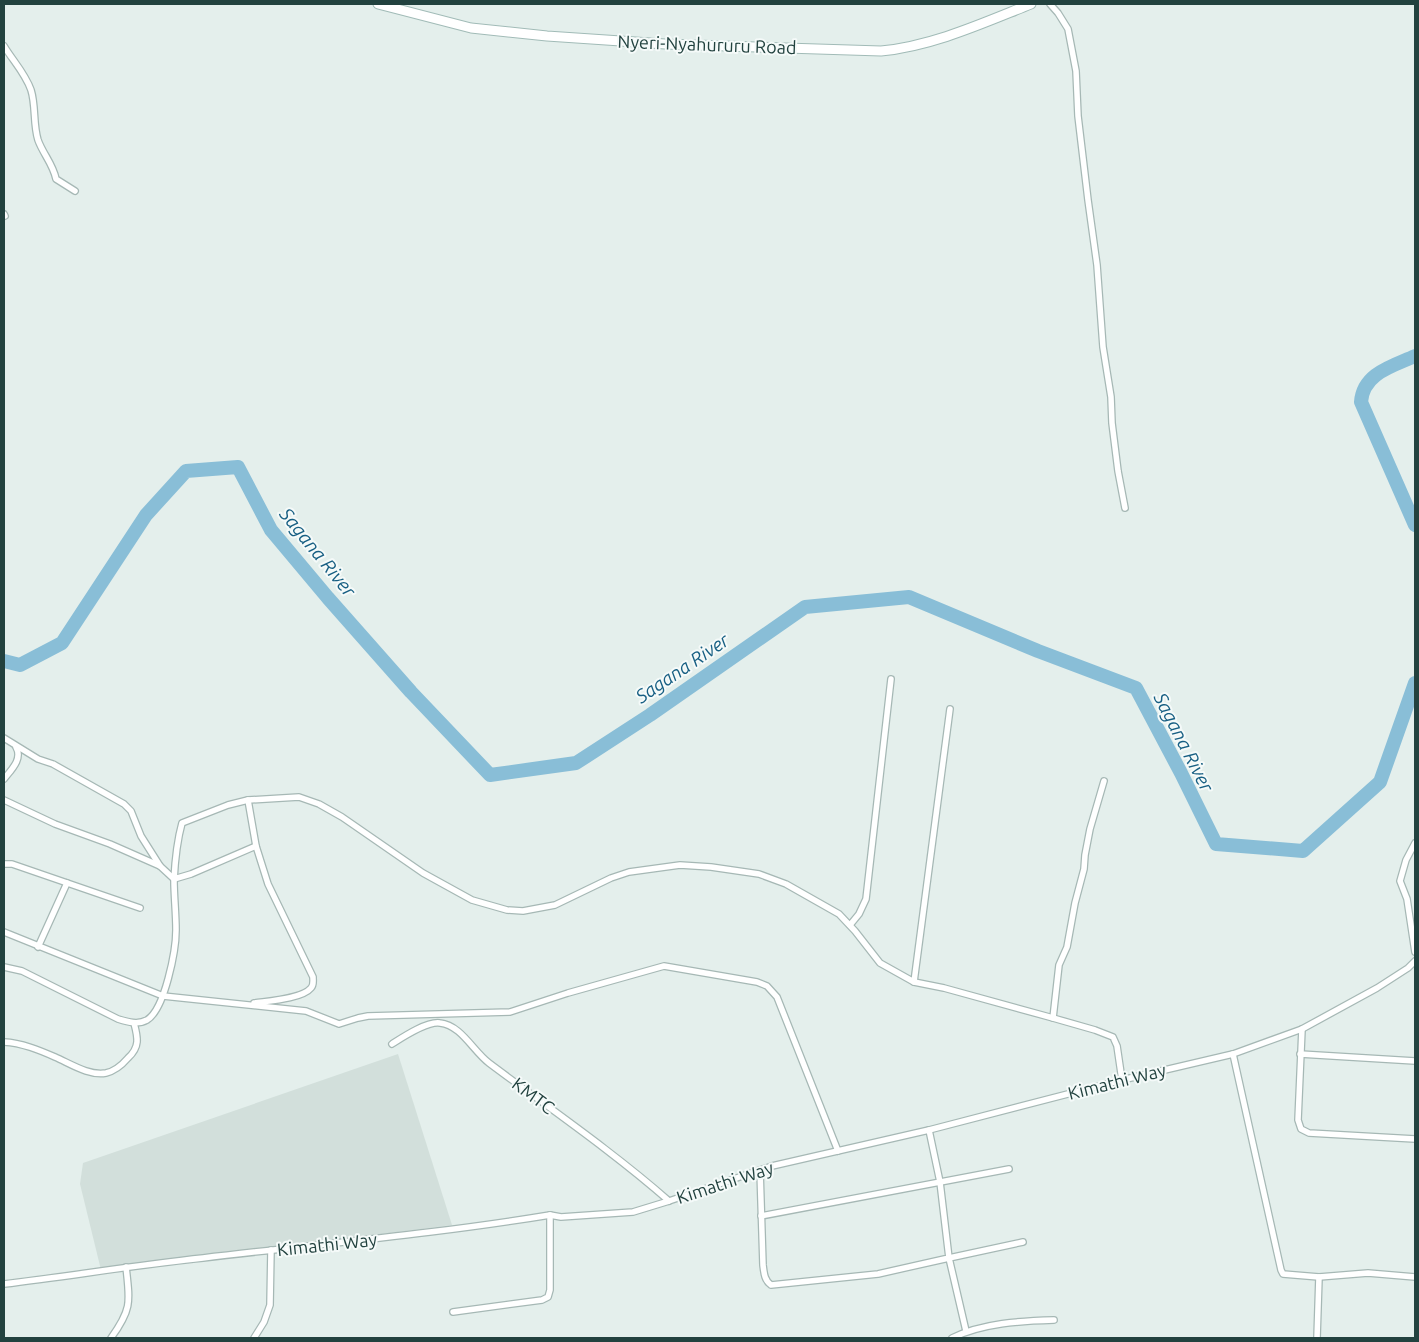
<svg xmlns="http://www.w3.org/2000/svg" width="1419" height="1342" font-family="Ubuntu,sans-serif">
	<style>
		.built { fill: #d2dfdb }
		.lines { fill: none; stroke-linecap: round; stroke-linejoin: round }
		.river { stroke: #89bed7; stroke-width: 14 }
		.minor-casing { stroke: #a6b8b5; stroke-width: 8 }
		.secondary-casing { stroke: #a1bbb7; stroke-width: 11 }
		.minor { stroke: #fff; stroke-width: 5.5 }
		.secondary { stroke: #fff; stroke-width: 9 }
		.labels { text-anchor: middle; stroke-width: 4; stroke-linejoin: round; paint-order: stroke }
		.street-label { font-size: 18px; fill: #22423f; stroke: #f5faf9 }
		.water-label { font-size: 19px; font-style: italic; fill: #175f83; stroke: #f5faf9 }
	</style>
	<rect width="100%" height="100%" fill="#e4efec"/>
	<polygon class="built" points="398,1054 452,1225 101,1270 80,1184 83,1163"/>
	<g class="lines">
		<g class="river">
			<path d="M1415,356C1393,366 1363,373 1361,402L1415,525"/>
			<polyline points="4,661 20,665 62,643 146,515 186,471 238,467 271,530 328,598 411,692 490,775 576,763 650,715 805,607 909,597 1038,651 1136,688 1181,773 1216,844 1303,851 1380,782 1415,683"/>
		</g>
		<defs>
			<g id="minor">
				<polyline points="1050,4 1058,13 1068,29 1076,71 1078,116 1088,200 1097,265 1103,347 1111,397 1112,423 1118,471 1125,508"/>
				<path d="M4,46C13,61 25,73 31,90C36,106 33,124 38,140C43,154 53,164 56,179L75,191"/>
				<polyline points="4,214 5,216"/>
				<polyline points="4,738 38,759 53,764 124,804 131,811 141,836 160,866"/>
				<path d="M4,779C11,770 23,759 16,747"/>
				<polyline points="4,800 55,824 110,844 160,866 174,879 191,874 256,846"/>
				<path d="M248,800L256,846L268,884L313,977C313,981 314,985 311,988C302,999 267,1001 254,1003"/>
				<polyline points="1415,843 1406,860 1400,881 1407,899 1415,952"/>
				<polyline points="4,864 12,864 140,908"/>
				<polyline points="850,925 859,914 866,899 891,679"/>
				<polyline points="4,932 163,996 306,1011 339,1024 358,1018 368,1016 510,1012 568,993 664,966 757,982 767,986 777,997 838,1151"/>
				<polyline points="38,947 67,883"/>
				<path d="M4,967L22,971L118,1019C128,1022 138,1025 147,1020C165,1009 176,950 176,930C176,913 174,896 174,880C175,861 177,841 182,823L228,805L248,800L299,797L319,804L342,817L423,873L472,900L507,910L523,911L555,905L611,878L629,872L680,865L711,867L759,874L786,884L839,914L855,931L880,963L914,982L944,988L1053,1018L1095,1030L1113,1037L1117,1046L1122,1080"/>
				<polyline points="914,982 950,709"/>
				<polyline points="1053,1018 1059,965 1067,947 1075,903 1084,869 1085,855 1090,829 1104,781"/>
				<polyline points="1302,1029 1298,1120 1301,1129 1309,1133 1415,1139"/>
				<path d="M4,1042C22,1043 39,1050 55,1057C71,1064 89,1076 106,1073C115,1071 122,1065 128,1058C140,1047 138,1038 134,1023"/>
				<path d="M392,1044C403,1037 427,1021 440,1023C461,1025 473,1051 489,1063C549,1108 612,1151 669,1201"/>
				<polyline points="1233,1054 1281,1270 1283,1274 1319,1277 1368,1273 1415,1277"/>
				<polyline points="1300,1054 1415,1061"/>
				<path d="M760,1170L763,1265C764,1272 764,1280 771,1285L878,1274L949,1258L940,1182L929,1130"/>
				<polyline points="761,1216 1009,1169"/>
				<path d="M4,1284C70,1276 137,1265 203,1258C319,1244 435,1234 550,1215L561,1217L633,1212L669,1201L772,1166L929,1130L1122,1080L1233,1054L1302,1029L1377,988L1408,968L1415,961"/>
				<polyline points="453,1312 542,1300 548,1297 550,1290 550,1215"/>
				<polyline points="966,1331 949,1258 1023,1242"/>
				<path d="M111,1338C132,1309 130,1302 126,1267"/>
				<polyline points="254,1338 264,1322 270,1305 271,1250"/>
				<path d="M952,1338C983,1323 1020,1321 1054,1320"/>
				<polyline points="1317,1338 1319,1277"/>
			</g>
			<path id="secondary" d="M378,4L471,28L547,36L665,44L881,51C933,46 983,23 1031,4"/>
		</defs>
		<use href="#minor" class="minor-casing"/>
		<use href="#secondary" class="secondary-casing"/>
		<use href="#minor" class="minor"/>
		<use href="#secondary" class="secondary"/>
	</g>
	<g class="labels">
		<g class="street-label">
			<text transform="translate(707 45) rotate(2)" y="6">Nyeri-Nyahururu Road</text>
			<text transform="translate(1117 1082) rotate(-14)" y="6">Kimathi Way</text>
			<text transform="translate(533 1096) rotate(37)" y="6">KMTC</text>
			<text transform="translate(725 1183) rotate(-18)" y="6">Kimathi Way</text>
			<text transform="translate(327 1245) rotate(-6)" y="6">Kimathi Way</text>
		</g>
		<g class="water-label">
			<text transform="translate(318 552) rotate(51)" y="7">Sagana River</text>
			<text transform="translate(682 668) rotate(-34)" y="7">Sagana River</text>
			<text transform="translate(1184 742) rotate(63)" y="7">Sagana River</text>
		</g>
	</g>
	<rect width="1419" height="1342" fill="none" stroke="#22423f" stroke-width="10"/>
</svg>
